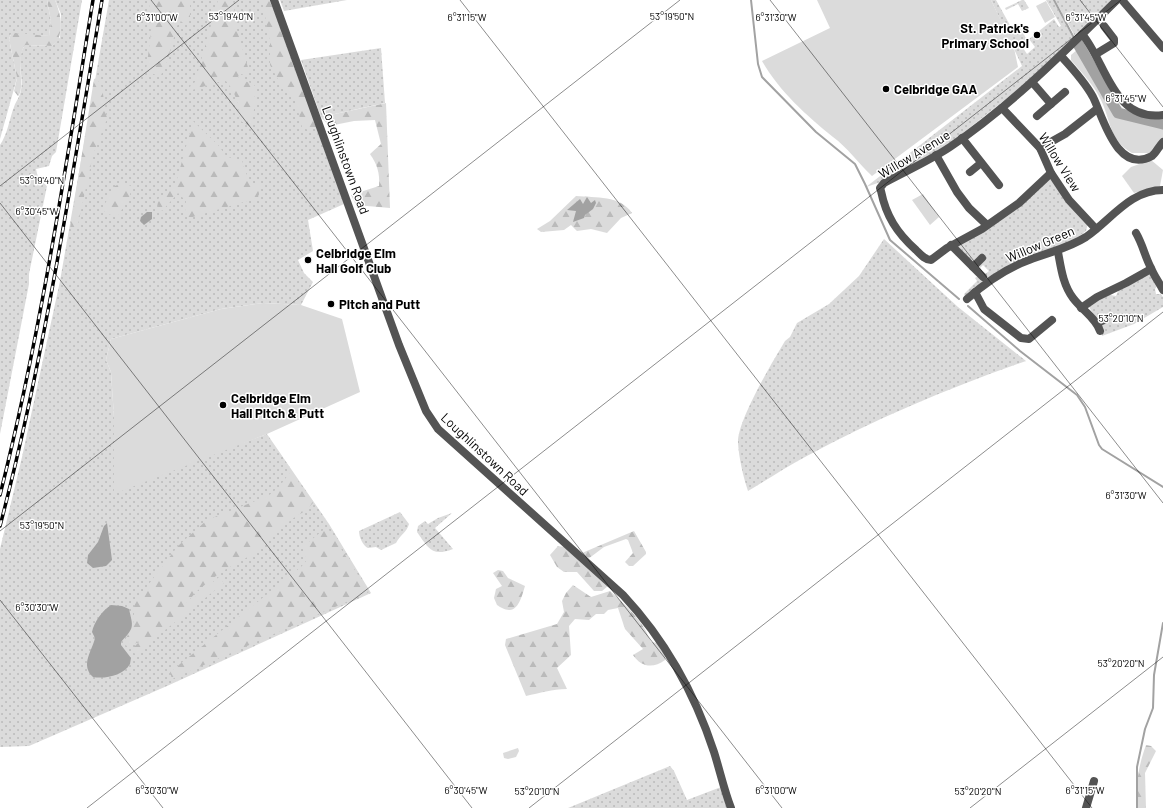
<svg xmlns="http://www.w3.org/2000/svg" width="1163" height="808" font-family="Barlow,sans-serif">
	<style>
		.grass { fill: url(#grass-dots) }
		.forest { fill: url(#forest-firs) }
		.garden { fill: #dbdbdb }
		.water { fill: #a2a2a2 }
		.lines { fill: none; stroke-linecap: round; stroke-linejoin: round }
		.stream { stroke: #a2a2a2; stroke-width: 2 }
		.river { stroke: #a2a2a2; stroke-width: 11 }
		.minor { stroke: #545454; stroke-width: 8 }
		.rail-casing { stroke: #000; stroke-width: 3.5 }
		.rail { stroke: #fff; stroke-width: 2; stroke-dasharray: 6; stroke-linecap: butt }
		.ticks { fill: none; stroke: #000; stroke-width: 1; stroke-opacity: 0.45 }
		.poi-dot { fill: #000; stroke: #fff; stroke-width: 1.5 }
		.labels { text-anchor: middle; stroke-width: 3; stroke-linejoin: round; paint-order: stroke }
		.poi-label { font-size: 13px; font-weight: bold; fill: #000; stroke: #fff; text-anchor: start }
		.street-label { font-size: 13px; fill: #000; stroke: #fff }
		.ticks-label { font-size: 10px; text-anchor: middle; fill: #000; stroke: #fff; stroke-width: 3; stroke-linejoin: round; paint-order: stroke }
	</style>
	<defs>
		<pattern id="grass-dots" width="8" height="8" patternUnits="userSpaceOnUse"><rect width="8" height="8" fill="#dbdbdb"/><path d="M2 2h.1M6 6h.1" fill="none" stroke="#bababa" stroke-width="1.8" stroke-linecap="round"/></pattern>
		<pattern id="forest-firs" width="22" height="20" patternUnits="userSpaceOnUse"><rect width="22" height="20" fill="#dbdbdb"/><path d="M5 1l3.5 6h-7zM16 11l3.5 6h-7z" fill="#bababa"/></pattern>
	</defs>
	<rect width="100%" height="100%" fill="#fff"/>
	<g class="grass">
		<polygon points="0,0 47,0 51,21 49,36 11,34 9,39 17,78 0,139"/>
		<path d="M55,0H82L56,152L52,156L49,166L36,169L38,178L47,186L29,274V284L0,434V145C8,133 9,120 14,107C16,101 20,97 21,90C24,75 15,59 25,45L52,46L60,38L61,14Z"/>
		<polygon points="109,0 270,0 344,204 308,220 313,251 298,260 304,273 313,282 301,305 263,303 221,309 111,339 106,360 111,372 114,417 114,490 267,434 329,524 371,593 167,686 29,746 0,747 0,549 22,457 60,281"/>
		<polygon points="280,0 347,0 284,11"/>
		<polygon points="991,0 996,0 1011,27 1018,24 1027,40 1021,45 1027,54 1035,47 1029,39 1054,19 1059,27 1061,26 1046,0 1053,0 1074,40 1030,80 949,144 878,183 866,187 1022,66"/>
		<polygon points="1022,0 1024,0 1029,8 1022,11 1018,4 1006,10 1005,8"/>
		<polygon points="1055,0 1116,0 1076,38"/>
		<polygon points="381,48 385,103 321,117 301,60"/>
		<path d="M1050,179L1088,223L1086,231C1076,239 1065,245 1054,249C1046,252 1038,252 1030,255C1006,265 985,279 965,296L964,294L977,281L975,278C980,275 984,276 989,271L983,265L980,268L976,260L973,261L958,249V246Z"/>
		<path d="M884,239L958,307L1026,361C951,387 875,419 805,457C786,467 767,480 748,491C743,476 739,458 738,443C737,421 773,361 785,341L790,337L797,323L829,304L859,276Z"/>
		<polygon points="1148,274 1151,274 1157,286 1155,289 1156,294 1161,294 1163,297 1163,307 1134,324 1102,336 1101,327 1103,324 1096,318 1089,307 1105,294 1116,296 1119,289"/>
		<path d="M400,512L409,524C407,532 400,535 396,543L381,550L376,547L368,548C363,546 359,537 359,531Z"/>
		<path d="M452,513L435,528L453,549C432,557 429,549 417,532L418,526L425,521L428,524L438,518Z"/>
		<polygon points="670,766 674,771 687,800 721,787 728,808 568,808"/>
	</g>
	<g class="forest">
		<path d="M47,0H55C60,12 63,25 59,37L60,39L52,46L25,45C15,58 26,90 18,96L14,91L17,78L9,39L11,34L15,33L49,36L51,21Z"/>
		<polygon points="149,0 190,0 190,18 187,22 178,23 167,62 161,75 156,75 146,71 151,33"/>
		<path d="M218,0H233L237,30L249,71L247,76L241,74L238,76L240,80L251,83L255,86V104L251,127L239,120C240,106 235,90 225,80L192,90L190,86L195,82Z"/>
		<polygon points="262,0 270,0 296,74 318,128 308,130 302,127 295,98 285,92 270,65 270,42"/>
		<polygon points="97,78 102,88 107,119 93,155 77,229 74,230 70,229 94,79"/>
		<path d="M386,103L390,208L356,205L351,195L379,186C380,173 377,164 370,154L381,144L375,120L354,121L329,126L321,117Z"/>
		<polygon points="193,121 218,145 227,157 242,160 245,171 252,185 260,185 258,198 189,218 185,212 186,201 178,193 162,211 158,209 157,200 176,183"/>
		<path d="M122,183L131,186L130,196L118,216C113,217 105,213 102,209L115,186Z"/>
		<path d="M576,196C596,198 620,195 632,213L621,218L607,233L591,229L577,231L571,225L564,230L541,232L537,229L550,221Z"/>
		<polygon points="291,471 313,503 305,511 292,519 253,554 221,572 197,591 184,606 219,577 224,583 135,654 132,649 141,640 130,647 125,645 125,640 133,626 135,602 178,546 207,520 268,496 279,487"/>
		<polygon points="327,527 369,592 172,679 170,672 301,567 307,560 304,552 305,545"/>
		<polygon points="634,531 646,552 646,554 633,566 629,566 625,562 633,553 628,540 626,539 604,547 588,559 582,553"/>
		<polygon points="558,546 564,547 608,586 602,591 594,591 577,572 564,572 557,567 550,555"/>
		<path d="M498,570L503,571L508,578L525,586C523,592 519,611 509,610C505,610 500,607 497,605L494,598L496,589L502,586L493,573Z"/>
		<path d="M573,585L591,597L610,591C626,605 644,622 651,642L658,643L665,656V660C653,669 641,667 633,655L643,649L625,629L618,608L608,610L604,614H596L589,620L575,619L569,626L571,655L557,668L567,689C552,689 540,693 526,696L505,645L506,639L557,624L564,612L562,601L566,593Z"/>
		<path d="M1146,745L1151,746L1156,751L1145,773L1146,808H1136C1136,785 1138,767 1146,745Z"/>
	</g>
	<g class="garden">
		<path d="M817,0H991L1014,48L1018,67L872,176C859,164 847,147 833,137C807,116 779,91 762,61L830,28Z"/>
		<polygon points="1046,1 1055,17 1045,23 1036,6"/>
		<path d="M1085,43C1099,73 1108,110 1144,118C1151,119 1157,121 1163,119V138L1150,153H1132C1109,140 1111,121 1101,100C1094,85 1081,72 1071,60V55Z"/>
		<polygon points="1151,160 1163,170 1160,186 1134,193 1122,176 1131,167"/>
		<polygon points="923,194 939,217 930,225 912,200"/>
		<polygon points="263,303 301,305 342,319 360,392 267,434 114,494 114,417 111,372 106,360 111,339 221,309"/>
		<polygon points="518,748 519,751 516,757 508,759 504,758 503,753"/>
	</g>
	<g class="water">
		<polygon points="587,197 591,203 595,200 596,203 593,209 585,215 584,218 573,222 576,211 567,210 580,199 583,204"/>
		<polygon points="147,212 152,212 152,219 144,225 140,221 141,217"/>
		<polygon points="107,523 112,560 106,566 93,568 87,563 88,555 98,542 104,526"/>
		<path d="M111,605L122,606L129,609C133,627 135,627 121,642V645L131,658L130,664C123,676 105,679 93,677C80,665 92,651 95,638L92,632C94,622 102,611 111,605Z"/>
	</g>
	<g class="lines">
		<g class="stream">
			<polyline points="751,0 758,64 762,77 816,132 855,164 865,184 890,240 959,299"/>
			<polyline points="1054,0 1074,38"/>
			<polyline points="968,306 1020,351 1077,395 1085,407 1099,445 1102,449 1163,487"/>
			<polyline points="1137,808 1137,767 1145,729 1153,708 1154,675 1163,623"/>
		</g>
		<polyline class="river" points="1078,44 1118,113 1163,124"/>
		<g class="minor">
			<path d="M274,0L399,345L426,411L438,429L623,595C665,640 695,694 714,752C720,771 724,790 731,808"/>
			<polyline points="1122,0 1163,48"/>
			<path d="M1082,34C1106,62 1113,122 1163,115"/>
			<polyline points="1096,54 1114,43 1114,39 1104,26"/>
			<path d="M1061,56C1072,68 1085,82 1093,97C1103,117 1117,175 1152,156C1156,153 1159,146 1163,142"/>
			<polyline points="1032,82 1051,104"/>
			<polyline points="1002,108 1040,148 1051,173 1069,200 1096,229"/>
			<polyline points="1037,116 1065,92"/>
			<polyline points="962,138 999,185"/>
			<polyline points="1040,148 1065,134 1097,109"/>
			<polyline points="936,155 957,192 969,208 987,225"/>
			<polyline points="970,172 981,163"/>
			<path d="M1051,173L1019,203L982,229L947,248L931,260C925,260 920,254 916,250C897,233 886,216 881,191L880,188L884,183C906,171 929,161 950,147C1012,105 1064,52 1117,0"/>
			<path d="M1136,233C1143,245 1145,257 1151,268C1154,276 1159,282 1163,290"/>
			<polyline points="951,245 983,277"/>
			<path d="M1058,252C1061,268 1063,285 1073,298C1082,310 1096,318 1100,331"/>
			<polyline points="973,267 982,258"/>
			<polyline points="975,292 984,309 1021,338 1029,339 1052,320"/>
			<path d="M967,299C985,283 1007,268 1029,260C1049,252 1067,249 1086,237C1111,220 1130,190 1163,190"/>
			<polyline points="1081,308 1097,297 1126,283 1151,269"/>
			<polyline points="1097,323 1106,319"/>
			<polyline points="1086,808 1094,781"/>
		</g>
		<defs>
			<g id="rail">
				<path d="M0,495C41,332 66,165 93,0"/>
				<path d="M0,526C45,354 72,176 102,0"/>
			</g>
		</defs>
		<use href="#rail" class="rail-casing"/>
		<use href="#rail" class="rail"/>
	</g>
	<path class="ticks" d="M151,0L782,808M460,0L1092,808M770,0L1163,503M1080,0L1163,107M0,186L239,0M0,203L472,808M0,531L680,0M0,600L163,808M87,808L1121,0M529,808L1163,312M970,808L1163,657"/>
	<g class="poi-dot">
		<circle cx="1037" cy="35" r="4"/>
		<circle cx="886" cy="89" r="4"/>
		<circle cx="308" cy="260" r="4"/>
		<circle cx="331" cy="304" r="4"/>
		<circle cx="223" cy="405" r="4"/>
	</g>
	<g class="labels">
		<g class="poi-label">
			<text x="1029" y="33" text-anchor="end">St. Patrick's<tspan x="1029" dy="15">Primary School</tspan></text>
			<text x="894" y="94">Celbridge GAA</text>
			<text x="316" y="258">Celbridge Elm<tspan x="316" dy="15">Hall Golf Club</tspan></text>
			<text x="339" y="309">Pitch and Putt</text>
			<text x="231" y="403">Celbridge Elm<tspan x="231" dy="15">Hall Pitch &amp; Putt</tspan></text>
		</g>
		<g class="street-label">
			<text transform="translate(914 154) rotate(-31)" y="5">Willow Avenue</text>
			<text transform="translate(346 160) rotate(70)" y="5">Loughlinstown Road</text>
			<text transform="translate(1060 162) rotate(58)" y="5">Willow View</text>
			<text transform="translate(1040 244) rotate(-23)" y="5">Willow Green</text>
			<text transform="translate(485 454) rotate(43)" y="5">Loughlinstown Road</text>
		</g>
	</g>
	<g class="ticks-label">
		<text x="231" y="20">53°19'40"N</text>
		<text x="672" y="20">53°19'50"N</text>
		<text x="157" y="21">6°31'00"W</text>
		<text x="467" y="21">6°31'15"W</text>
		<text x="776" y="21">6°31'30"W</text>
		<text x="1086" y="21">6°31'45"W</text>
		<text x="1126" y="102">6°31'45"W</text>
		<text x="42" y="184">53°19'40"N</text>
		<text x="37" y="215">6°30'45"W</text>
		<text x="1121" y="322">53°20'10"N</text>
		<text x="1126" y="499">6°31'30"W</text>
		<text x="42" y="529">53°19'50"N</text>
		<text x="37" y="611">6°30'30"W</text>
		<text x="1121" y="667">53°20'20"N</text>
		<text x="157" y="794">6°30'30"W</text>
		<text x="466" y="794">6°30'45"W</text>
		<text x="776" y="794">6°31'00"W</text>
		<text x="1085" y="794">6°31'15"W</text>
		<text x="537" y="795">53°20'10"N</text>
		<text x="978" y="795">53°20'20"N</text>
	</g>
</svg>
